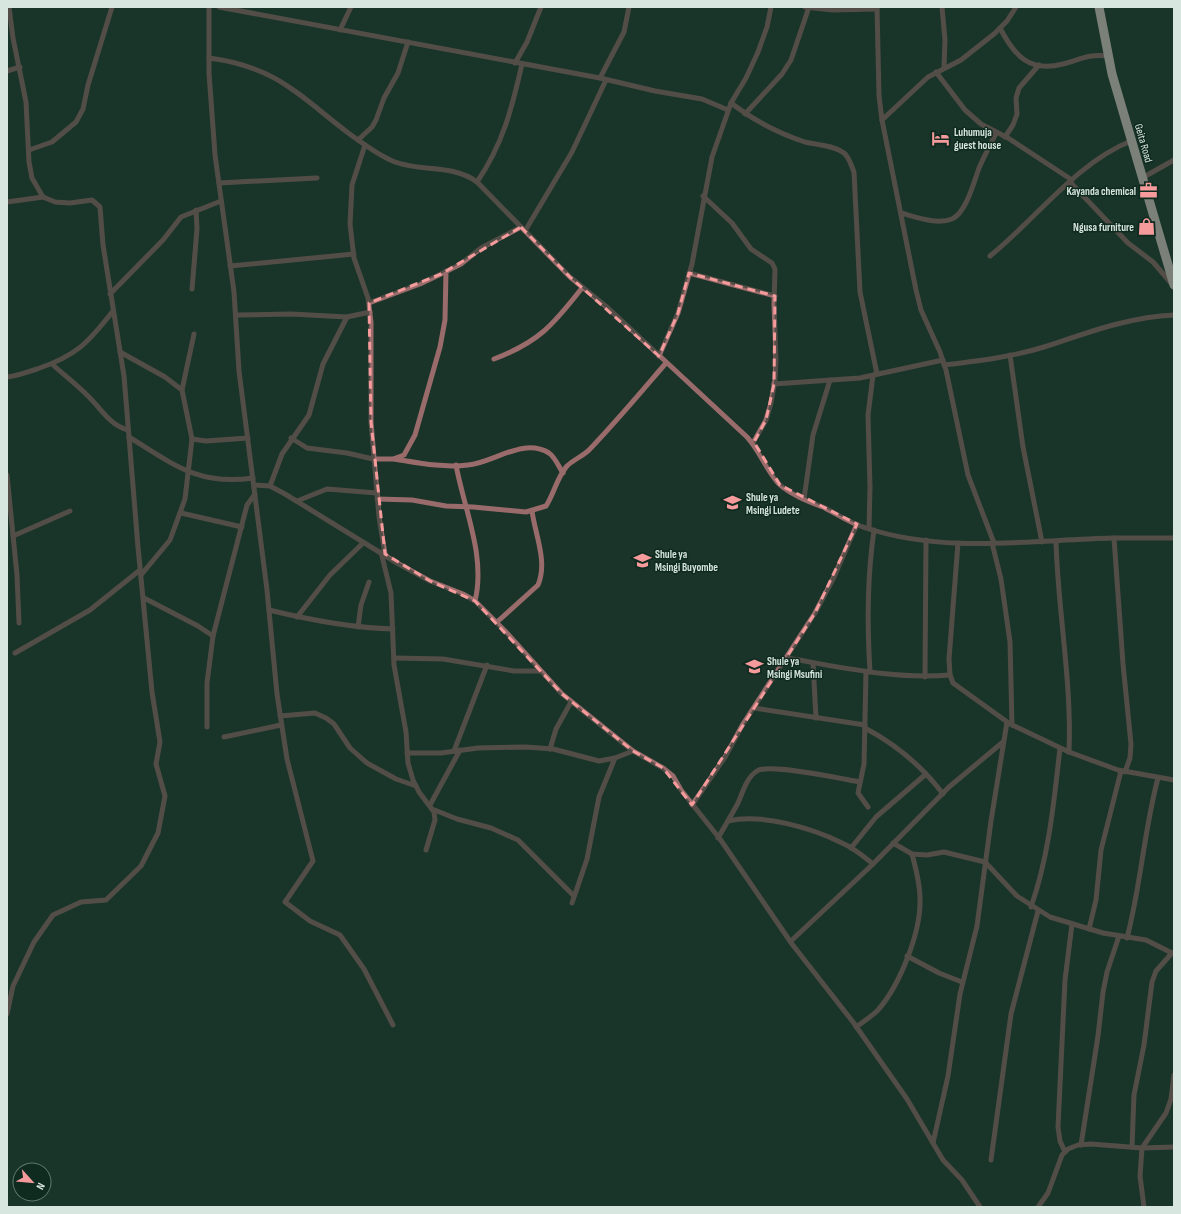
<svg xmlns="http://www.w3.org/2000/svg" width="1181" height="1214" font-family="'Sofia Sans Condensed',sans-serif">
	<style>
		.lines { fill: none; stroke-linecap: round; stroke-linejoin: round }
		.street { stroke: #996b6b; stroke-width: 5 }
		.highway { stroke: #f2dbda; stroke-width: 9 }
		.marked { fill: none; stroke: #f59b9c; stroke-width: 3; stroke-dasharray: 8 5; stroke-linejoin: round }
		.labels { text-anchor: middle; stroke-width: 3; stroke-linejoin: round; paint-order: stroke }
		.poi-label { font-size: 11px; font-weight: bold; fill: #d7e6df; stroke: #0f2a1f; text-anchor: start }
		.street-label { font-size: 11px; fill: #d7e6df; stroke: #0f2a1f }
	</style>
	<rect width="100%" height="100%" fill="#1a3429"/>
	<g class="lines">
		<g class="street">
			<polyline points="209,7 209,73 215,155 234,292 239,371 267,590 277,694 287,759 313,861 285,902 310,921 340,935 364,969 393,1025"/>
			<polyline points="219,7 600,78 655,91 702,99 728,110"/>
			<polyline points="805,7 833,10 877,9"/>
			<polyline points="877,7 879,96 882,120 916,290 921,310 940,352 946,370 968,475 994,543"/>
			<polyline points="942,7 945,40 944,67"/>
			<path d="M1000,28C1014,55 1029,73 1063,64C1082,59 1087,54 1108,56"/>
			<polyline points="340,30 351,7"/>
			<path d="M209,58C278,67 299,96 351,135C365,145 379,156 395,162C422,172 453,164 477,182L570,277L608,308L747,437C760,451 766,470 779,484C791,495 810,502 825,508C838,515 852,524 866,528C945,554 1031,540 1113,538C1133,538 1154,538 1174,538"/>
			<polyline points="515,63 527,42 541,7"/>
			<polyline points="7,71 20,67"/>
			<polyline points="936,72 965,110 981,124 1008,138 1072,180"/>
			<polyline points="600,78 624,32 629,7"/>
			<path d="M731,103C753,120 778,133 805,142C817,145 833,145 844,153C849,157 851,165 854,172L860,292L877,374"/>
			<polyline points="745,114 782,74 791,60 809,7"/>
			<polyline points="882,120 928,77 961,60 994,34 1007,21 1016,7"/>
			<polyline points="1005,137 1013,125 1017,114 1016,98 1019,88 1039,65"/>
			<polyline points="358,140 372,127 376,120 384,98 398,73 408,42"/>
			<polyline points="365,145 352,185 350,224 354,258 368,298 371,322 371,422 379,517 385,554"/>
			<polyline points="29,150 52,142 76,122 83,109 88,85 112,7"/>
			<polyline points="1142,178 1174,160"/>
			<path d="M477,182C503,144 512,108 522,64"/>
			<polyline points="1070,182 1128,243 1153,262 1171,283"/>
			<polyline points="219,183 317,178"/>
			<polyline points="703,196 732,223 751,249 772,263 775,269 774,304 776,360 775,380 771,403 766,420 753,443"/>
			<polyline points="7,202 43,197"/>
			<path d="M901,213C916,217 937,225 952,219C966,213 974,182 979,168C984,156 991,144 996,133"/>
			<polyline points="525,231 572,152 606,80"/>
			<path d="M990,256C1036,219 1076,163 1131,141"/>
			<polyline points="230,266 354,254"/>
			<polyline points="689,273 775,296"/>
			<polyline points="192,289 197,229 196,210"/>
			<polyline points="110,294 163,240 181,217 221,201"/>
			<polyline points="369,303 420,284 441,274 461,264 481,248 521,227"/>
			<polyline points="237,315 291,314 347,317 370,312"/>
			<polyline points="120,352 165,377 182,390 192,439 185,499 170,540 141,575"/>
			<polyline points="1010,355 1023,447 1042,542"/>
			<polyline points="659,356 678,313 692,264 712,157 731,103 746,78 758,52 767,27 771,7"/>
			<path d="M494,359C539,342 553,325 582,288"/>
			<path d="M52,364C64,375 77,385 89,397C102,410 110,425 128,430"/>
			<path d="M944,365C977,361 1012,357 1044,347C1087,333 1128,317 1174,315"/>
			<path d="M7,377C17,376 27,372 37,369C76,356 88,343 113,311"/>
			<polyline points="774,384 860,378 943,360"/>
			<polyline points="182,390 194,334"/>
			<path d="M129,437C173,464 198,486 253,478"/>
			<polyline points="291,438 307,448 347,453 373,459 393,459 404,455 415,435 440,347 445,320 446,271"/>
			<polyline points="192,439 206,441 248,438"/>
			<path d="M394,459C419,463 443,468 468,465C493,463 523,437 549,453C555,457 559,467 563,473"/>
			<path d="M456,465C464,509 486,556 475,601"/>
			<polyline points="7,475 17,575 19,623"/>
			<polyline points="254,485 270,486 285,494 397,563 430,581 463,594 475,601 505,631 562,694 633,751 663,768 673,776 681,790 720,839 792,944 853,1022 907,1099 943,1160 962,1180 980,1207"/>
			<polyline points="270,486 282,454 309,415 323,364 347,317"/>
			<path d="M377,499L412,500L446,506L473,507L526,512L546,506C554,494 557,477 567,466C573,460 583,456 589,450C616,422 641,392 666,363"/>
			<polyline points="804,499 813,435 830,380"/>
			<polyline points="297,501 327,489 377,493"/>
			<polyline points="181,513 242,527"/>
			<polyline points="869,529 870,487 868,415 873,375"/>
			<polyline points="13,536 70,511"/>
			<polyline points="1114,538 1123,664 1131,744 1130,758 1125,772"/>
			<path d="M1056,542C1058,612 1072,682 1069,752"/>
			<polyline points="958,543 949,659 950,675 953,683 1010,724 1069,752 1118,770 1174,780"/>
			<polyline points="992,543 1001,579 1010,642 1012,725"/>
			<polyline points="381,552 391,593 394,665 406,732 408,763 413,780 419,792 434,812 435,820 426,850"/>
			<polyline points="144,598 198,626 213,636"/>
			<path d="M269,610C310,620 351,628 393,629"/>
			<polyline points="297,617 330,575 363,543"/>
			<path d="M497,622L538,585C548,562 535,534 532,511"/>
			<polyline points="358,627 361,605 369,582"/>
			<polyline points="15,653 90,610 140,570"/>
			<polyline points="394,658 443,659 514,671 540,671"/>
			<path d="M787,658C841,667 895,680 950,675"/>
			<polyline points="813,663 816,718"/>
			<polyline points="866,672 864,764 858,793 868,807"/>
			<path d="M870,672C867,625 867,578 874,530"/>
			<polyline points="925,677 926,540"/>
			<polyline points="754,708 865,725"/>
			<polyline points="280,716 315,713 326,718 334,724 350,748 367,763 396,779 416,786"/>
			<polyline points="207,727 207,683 213,636 247,505 255,494"/>
			<path d="M865,728C895,744 922,766 943,794"/>
			<polyline points="224,737 281,725"/>
			<polyline points="550,749 556,729 571,702"/>
			<polyline points="454,751 487,665"/>
			<polyline points="407,753 441,753 478,748 526,747 553,749 599,761 615,758 633,751"/>
			<polyline points="430,805 460,750"/>
			<polyline points="692,805 725,757 743,724 815,613 834,577 857,524"/>
			<polyline points="432,809 457,819 491,828 518,840 574,896"/>
			<path d="M728,821C761,813 812,828 842,843C854,848 863,856 873,864"/>
			<path d="M718,838C725,826 732,814 738,803C743,792 746,778 757,771C769,763 842,779 860,782"/>
			<polyline points="893,843 912,854 927,855 944,852 985,862 1017,896 1050,917 1103,933 1146,940 1174,954"/>
			<polyline points="851,848 876,817 926,774"/>
			<polyline points="572,903 587,859 599,797 615,758"/>
			<path d="M1031,907C1049,856 1054,801 1060,748"/>
			<polyline points="1089,929 1096,900 1101,850 1121,771"/>
			<path d="M1127,938C1141,885 1144,830 1158,778"/>
			<polyline points="791,941 873,864 949,787 1003,742"/>
			<polyline points="907,956 939,973 962,982"/>
			<polyline points="7,1014 13,986 34,942 53,915 81,902 106,900 141,866 158,833 165,796 156,764 160,742 152,692 138,547 124,376 103,245 100,207 92,200 70,203 55,202 43,197 32,178 29,162 26,102 13,38 9,7"/>
			<path d="M856,1027C863,1022 872,1016 878,1010C900,985 921,932 920,899C920,883 916,869 912,854"/>
			<polyline points="933,1143 948,1076 960,994 977,926 991,821 1007,722"/>
			<polyline points="1081,1145 1098,1036 1103,992 1107,972 1119,936"/>
			<polyline points="1132,1147 1134,1095 1144,1045 1152,982 1156,971 1172,953"/>
			<polyline points="1065,1152 1060,1141 1058,1127 1065,980 1072,924"/>
			<polyline points="991,1160 1011,1014 1038,911"/>
			<polyline points="1038,1207 1048,1193 1062,1155 1068,1149 1078,1145 1091,1144 1142,1148 1174,1147"/>
			<polyline points="1144,1207 1140,1176 1142,1148 1166,1113 1171,1099 1174,1075"/>
		</g>
		<polyline class="highway" points="1099,7 1112,74 1174,285"/>
	</g>
	<path d="M0 0H1181V1214H0ZM521,227L570,277L659,356L678,313L689,273L775,296L774,384L766,420L754,442L780,485L857,524L815,613L692,805L663,768L633,751L562,694L475,601L430,581L385,554L371,422L369,303L441,274Z" fill="#1a3429" fill-opacity=".55" fill-rule="evenodd"/>
	<path class="marked" d="M521,227L570,277L659,356L678,313L689,273L775,296L774,384L766,420L754,442L780,485L857,524L815,613L692,805L663,768L633,751L562,694L475,601L430,581L385,554L371,422L369,303L441,274Z"/>
	<defs>
		<symbol id="hotel-bare" viewBox="-9 -9 18 18"><path d="M-6-4.5h1.5V1H6V5H4.5V3h-9V5H-6ZM-4 0a1.8 1.8 0 1 1 3.6 0ZM.5 0V-2.5h3Q6-2.5 6 0Z" fill="#f59b9c" stroke="#0f2a1f" stroke-width="2.5" paint-order="stroke"/></symbol>
		<symbol id="office-bare" viewBox="-9 -9 18 18"><path d="M-6-3h4V-5.5h4V-3h4V5H-6ZM-1-4.5V-3h2v-1.5ZM-6 0V1H6V0Z" fill="#f59b9c" stroke="#0f2a1f" stroke-width="2.5" paint-order="stroke"/></symbol>
		<symbol id="shop-bare" viewBox="-9 -9 18 18"><path d="M-5-2.5h2.3a2.7 3.5 0 0 1 5.4 0H5L5.5 6h-11ZM-1.5-2.5h3a1.5 2.3 0 0 0-3 0Z" fill="#f59b9c" stroke="#0f2a1f" stroke-width="2.5" paint-order="stroke"/></symbol>
		<symbol id="school-bare" viewBox="-9 -9 18 18"><path d="M0-5L7-2L0 1L-7-2ZM-4 1L0 2.5L4 1V4Q0 6-4 4Z" fill="#f59b9c" stroke="#0f2a1f" stroke-width="2.5" paint-order="stroke"/></symbol>
	</defs>
	<g fill-rule="evenodd">
		<use href="#hotel-bare" x="928" y="126" width="25" height="25"/>
		<use href="#office-bare" x="1136" y="178" width="25" height="25"/>
		<use href="#shop-bare" x="1134" y="214" width="25" height="25"/>
		<use href="#school-bare" x="720" y="490" width="25" height="25"/>
		<use href="#school-bare" x="630" y="548" width="25" height="25"/>
		<use href="#school-bare" x="742" y="654" width="25" height="25"/>
	</g>
	<g class="labels">
		<g class="poi-label">
			<text x="954" y="136">Luhumuja<tspan x="954" dy="13">guest house</tspan></text>
			<text x="1136" y="195" text-anchor="end">Kayanda chemical</text>
			<text x="1134" y="231" text-anchor="end">Ngusa furniture</text>
			<text x="746" y="501">Shule ya<tspan x="746" dy="13">Msingi Ludete</tspan></text>
			<text x="655" y="558">Shule ya<tspan x="655" dy="13">Msingi Buyombe</tspan></text>
			<text x="767" y="665">Shule ya<tspan x="767" dy="13">Msingi Msufini</tspan></text>
		</g>
		<g class="street-label">
			<text transform="translate(1144 143) rotate(74)" y="4">Geita Road</text>
		</g>
	</g>
	<rect width="1181" height="1214" fill="none" stroke="#d7e6df" stroke-width="16"/>
	<g transform="translate(32 1182) rotate(117)"><circle r="19" fill="#0f2a1f" stroke="#5f756c"/>
	<path d="M0-3L7 15L0 10L-7 15Z" fill="#f59b9c"/>
	<text y="-6" font-size="11" font-weight="bold" text-anchor="middle" fill="#d7e6df">N</text>
	</g>
</svg>
